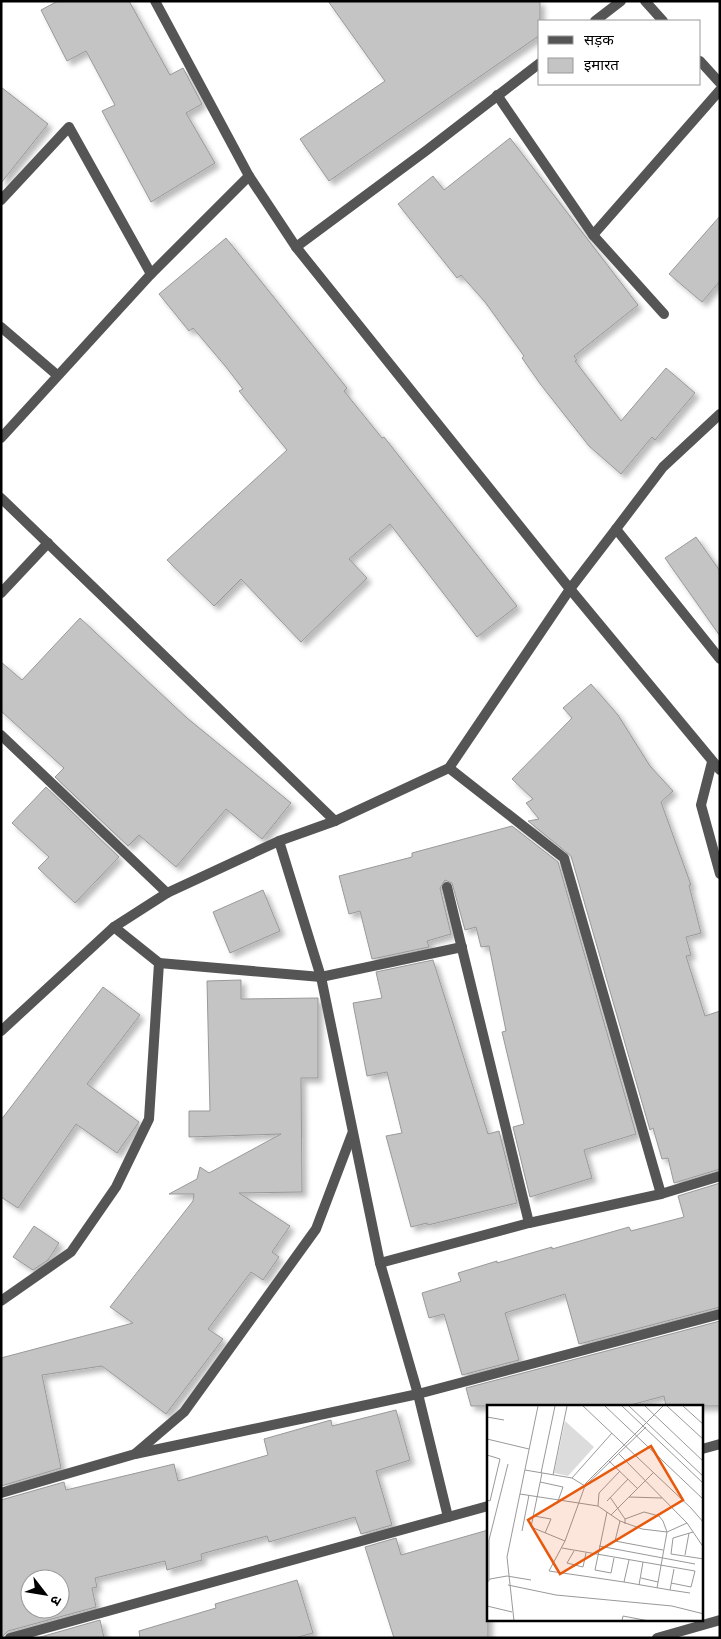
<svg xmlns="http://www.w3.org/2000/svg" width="721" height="1639" font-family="Barlow,'Noto Sans Devanagari',sans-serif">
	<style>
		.building { fill: #c4c4c4; stroke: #999; fill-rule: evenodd; filter: url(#shadow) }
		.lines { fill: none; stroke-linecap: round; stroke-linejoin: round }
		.lane { stroke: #555; stroke-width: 10 }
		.street { stroke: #555; stroke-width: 10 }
		.inset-road { fill: none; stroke: #999; stroke-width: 1 }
		.view { fill: #e8590c; fill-opacity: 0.15; stroke: #e8590c; stroke-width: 2.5 }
		.inset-edge { fill: none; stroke: #000; stroke-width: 2.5 }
	</style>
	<defs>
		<filter id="shadow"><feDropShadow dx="4.5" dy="4.5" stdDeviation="2.5" flood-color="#0004"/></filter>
	</defs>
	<rect width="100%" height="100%" fill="#fff"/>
	<g class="building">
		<polygon points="58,1 129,1 170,75 183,68 202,104 186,113 215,163 151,202 102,111 115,105 86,51 67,61 41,10"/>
		<polygon points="328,1 540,1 540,35 329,181 300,139 385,81"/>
		<polygon points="1,87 48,124 1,183"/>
		<polygon points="510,138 638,305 574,356 577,360 575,361 621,421 666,368 695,393 655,440 652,437 621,474 589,446 541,385 522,358 524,356 485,302 461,275 457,278 398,204 433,176 444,190"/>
		<polygon points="720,216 720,281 702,302 669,274"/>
		<polygon points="226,238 347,388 344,391 382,438 384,437 517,606 477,637 390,524 349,559 367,578 301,642 241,579 214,606 167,560 287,450 239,391 243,389 226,367 193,328 189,331 159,294"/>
		<polygon points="696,537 720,571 720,636 665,558"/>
		<polygon points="80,618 187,718 291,803 262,839 226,809 176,867 139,835 128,846 55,777 64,768 1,711 1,662 22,680"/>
		<polygon points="591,684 618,715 650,766 673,791 661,802 691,885 689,885 701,933 686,937 691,955 686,956 705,1016 720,1011 720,1169 674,1183 668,1158 662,1159 653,1128 650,1130 571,856 528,821 539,819 526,803 533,799 512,779 572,718 563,708"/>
		<polygon points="46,787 119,857 75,903 38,868 49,857 12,823"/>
		<polygon points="512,826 558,862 636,1134 584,1150 592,1178 530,1197 513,1127 524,1124 502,1032 506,1031 489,946 481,947 476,927 465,930 452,883 445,880 440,888 451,934 427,941 429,947 372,959 360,911 349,914 339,876 412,857 412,853"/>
		<polygon points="263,890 280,931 230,953 213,912"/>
		<polygon points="433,960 488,1134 499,1131 517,1203 428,1225 427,1223 411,1227 386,1136 402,1133 387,1072 367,1076 353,1003 382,998 376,972"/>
		<polygon points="241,980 241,999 318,998 318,1078 301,1078 302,1192 239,1193 290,1226 272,1252 279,1257 263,1280 251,1272 208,1329 223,1339 166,1414 102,1366 42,1375 61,1468 1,1486 1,1358 133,1323 110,1307 193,1201 194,1194 169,1194 197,1179 200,1167 209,1173 281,1134 189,1137 189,1111 210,1111 207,981"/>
		<polygon points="103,987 140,1015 87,1084 139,1122 117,1153 76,1124 18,1208 1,1197 1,1120"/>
		<polygon points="720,1183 720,1307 579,1344 565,1294 505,1313 519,1360 462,1375 444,1314 429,1318 422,1293 461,1281 458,1273 497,1261 497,1263 552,1247 552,1249 629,1227 631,1231 684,1217 678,1196"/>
		<polygon points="34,1226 59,1243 48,1260 33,1270 13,1257"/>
		<polygon points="720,1321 720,1406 666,1406 664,1396 627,1406 471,1406 466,1388"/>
		<path d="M396,1410L410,1460L376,1471L392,1525L361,1534L355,1517L269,1542L267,1536L201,1554L202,1560L167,1570L165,1561L95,1578L97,1587L92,1588L96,1607L8,1631L1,1638V1500L64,1482L66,1490L174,1464L178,1481L268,1455L264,1439L331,1420L332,1426ZM30,1579H60V1609H30Z"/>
		<polygon points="488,1530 488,1638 394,1638 365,1547 396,1538 401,1555"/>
		<polygon points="297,1580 313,1633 295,1638 140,1638 139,1631 216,1608 215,1604"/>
		<polygon points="100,1620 104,1638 37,1638"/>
	</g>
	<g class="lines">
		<polyline class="lane" points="616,529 720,659"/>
		<g class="street">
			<polyline points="155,1 249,176 296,247 570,589 720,770"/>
			<polyline points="645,1 663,21"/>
			<polyline points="595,21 621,1"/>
			<polyline points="700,61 720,83"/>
			<polyline points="497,95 593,235 720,90"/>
			<polyline points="1,200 69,127 151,274"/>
			<polyline points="593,235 664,314"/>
			<polyline points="296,247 427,150 540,63"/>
			<polyline points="1,327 57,375"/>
			<polyline points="1,438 151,274 249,176"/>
			<polyline points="1,498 335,821"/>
			<polyline points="1,593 48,543"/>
			<polyline points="1,735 167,893"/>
			<polyline points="712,762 701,805 720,874"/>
			<polyline points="449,768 564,858 661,1194"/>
			<polyline points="279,841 321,977 380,1263 418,1394 448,1517"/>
			<polyline points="447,887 529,1223"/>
			<polyline points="159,963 321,977 462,947"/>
			<polyline points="1,1031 114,927 167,893 279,841 335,821 449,768 570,589 616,529 663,467 720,414"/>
			<polyline points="380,1263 529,1223 661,1194 720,1176"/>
			<polyline points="1,1301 71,1252 116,1187 149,1119 159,963 114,927"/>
			<polyline points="702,1449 720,1444"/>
			<polyline points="136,1453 184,1412 316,1229 352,1134"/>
			<polyline points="1,1493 135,1454 418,1394 720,1314"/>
			<polyline points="10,1638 488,1506"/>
			<polyline points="657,1638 720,1620"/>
		</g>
	</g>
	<g transform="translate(487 1405)">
		<rect width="216" height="216" fill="#fff"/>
		<path d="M78,16L107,42L81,71L67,68Z" fill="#dcdcdc"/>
		<path class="inset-road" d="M96,1L204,103L217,118M118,1L217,95M135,1L217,79M142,1L217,72M158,1L217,57M180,1L217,35M196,1L217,20M0,12L17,15M0,34L42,44M132,49L200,118L217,143M0,50L13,54L3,96L0,95M122,56L151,84M38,65L85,73L98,81M54,68L68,1M55,68L44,122L78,136M66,70L80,1M85,73L125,28M53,77L76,82L71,96M98,81L159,22M33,89L111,101L133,116L155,124L180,127L200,118M123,92L138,114M142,92L175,93M120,96L141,74M111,101L112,88L133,66M120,107L108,165L124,168L127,153M124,110L167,67M47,111L64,114L58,128M133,116L128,136L176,145M138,119V114L157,107L172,111L176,116L180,127L170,183M35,126L42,90M206,127L186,133L184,149L217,154M112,141L208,159M75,143L208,166L204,182L184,178M87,146L80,158L96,162L99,148M198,150L202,128M142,155L137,177L183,185L187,164M154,173L171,177M2,175V135L21,59M137,177L62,166L78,136L99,78L176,1M0,178L3,174L20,171L44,175M21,180L69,190L185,201L217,209M152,180L156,157M183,185L203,188M0,201L25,207M27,216L20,152L51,1M135,216L136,211L162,216"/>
		<path class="view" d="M164,41L196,95L73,169L41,115Z"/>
		<rect width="216" height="216" class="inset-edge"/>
	</g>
	<rect width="721" height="1639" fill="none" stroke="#000000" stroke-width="5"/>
	<rect x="538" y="20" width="162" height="65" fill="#ffffff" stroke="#999999"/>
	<rect x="548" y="36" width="25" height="8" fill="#555555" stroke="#999999"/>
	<text x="584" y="45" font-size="15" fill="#000000">सड़क</text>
	<rect x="548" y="58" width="25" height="15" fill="#c4c4c4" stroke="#999999"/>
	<text x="584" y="70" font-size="15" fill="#000000">इमारत</text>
	<g transform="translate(45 1594) rotate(121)"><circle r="24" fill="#ffffff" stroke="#999999"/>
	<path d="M0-4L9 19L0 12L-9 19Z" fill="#000000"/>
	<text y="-8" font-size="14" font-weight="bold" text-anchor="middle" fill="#000000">उ</text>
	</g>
</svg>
